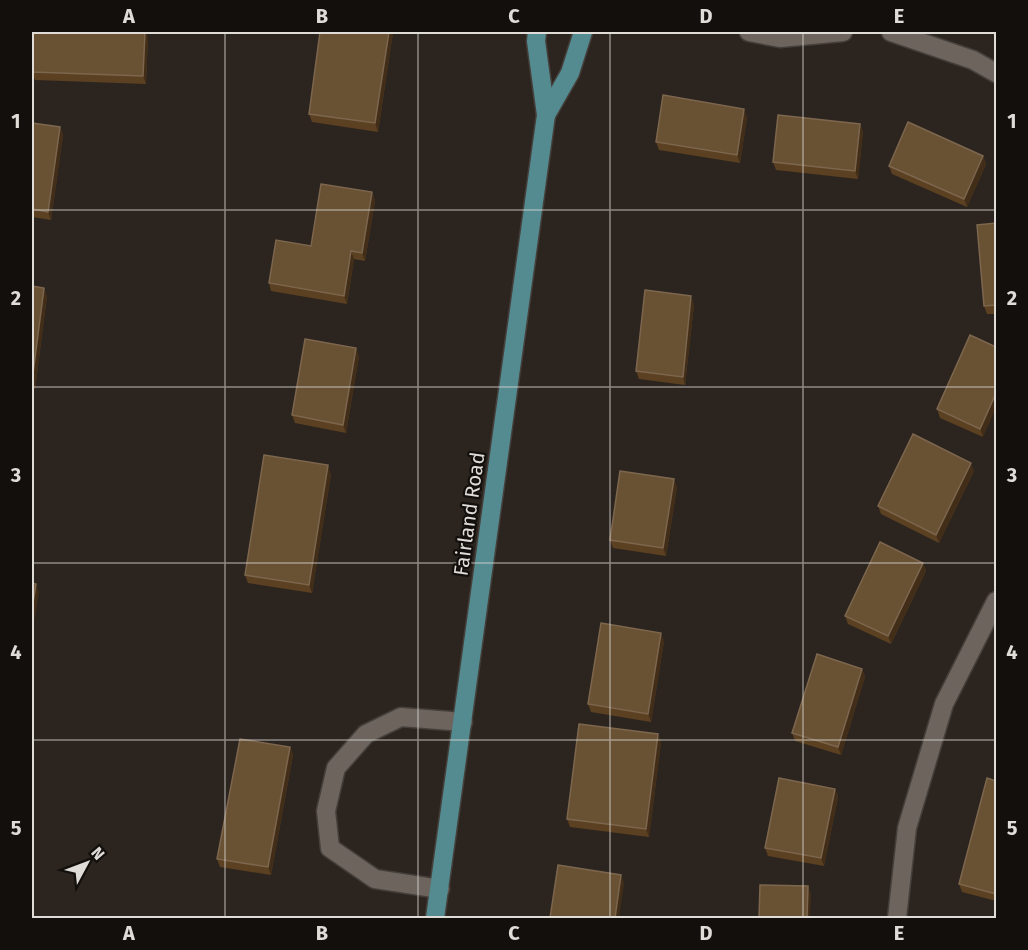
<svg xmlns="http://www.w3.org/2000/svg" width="1028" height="950" font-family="'Fira Sans',sans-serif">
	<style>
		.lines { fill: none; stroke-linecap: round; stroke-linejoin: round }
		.minor-casing { stroke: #453f3b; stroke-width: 21 }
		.major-casing { stroke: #453f3b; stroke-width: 21 }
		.minor { stroke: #6c645d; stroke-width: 18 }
		.major { stroke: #538b90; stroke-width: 18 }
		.wall { fill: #5b4021 }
		.shaded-wall { fill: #422e18 }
		.building { fill: #695134; stroke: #7c664e; stroke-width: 1.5 }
		.grid { fill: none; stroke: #e0dcd8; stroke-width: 1.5; stroke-opacity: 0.55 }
		.labels { text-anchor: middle; stroke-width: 4.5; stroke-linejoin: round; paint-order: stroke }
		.street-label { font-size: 20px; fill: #e0dcd8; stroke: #120f0c }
		.neatline { fill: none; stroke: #e0dcd8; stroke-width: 2 }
		.grid-label { font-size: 20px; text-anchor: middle; font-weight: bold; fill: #e0dcd8 }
	</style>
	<rect width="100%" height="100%" fill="#2c251f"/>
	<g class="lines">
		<defs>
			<g id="minor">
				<polyline points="749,32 780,38 843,32"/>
				<polyline points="891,32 973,60 996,73"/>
				<polyline points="440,889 375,879 330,848 326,811 336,768 366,734 401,717 463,722"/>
				<polyline points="897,918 907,828 944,704 996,601"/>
			</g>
			<g id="major">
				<polyline points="546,115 570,73 583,32"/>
				<polyline points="435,918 546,115 536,41 537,32"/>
			</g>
		</defs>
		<use href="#minor" class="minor-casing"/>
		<use href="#major" class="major-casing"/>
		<use href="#minor" class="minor"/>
		<use href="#major" class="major"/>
	</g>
	<g class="wall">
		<polygon points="320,32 393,32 378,132 312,122 309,114"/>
		<polygon points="148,36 146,84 35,80 32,72"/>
		<polygon points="747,117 740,163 659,150 656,142"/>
		<polygon points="32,123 60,127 63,135 51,220 32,217"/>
		<polygon points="860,124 863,132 858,179 776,170 773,162"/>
		<polygon points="983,156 986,164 967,207 892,174 889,166"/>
		<polygon points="372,192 375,201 365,261 354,259 347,304 271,291 269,283"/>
		<polygon points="996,223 996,314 987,314 984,306"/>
		<polygon points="32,286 47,296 35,389 32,389"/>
		<polygon points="694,304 685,385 639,379 636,371"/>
		<polygon points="970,335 983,437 940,418 937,409"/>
		<polygon points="359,356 346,433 295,423 292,415"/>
		<polygon points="974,471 939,543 881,514 878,506"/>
		<polygon points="331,474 312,593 248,583 245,575"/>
		<polygon points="677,487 666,556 613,548 610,540"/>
		<polygon points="923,563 926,571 891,644 848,624 845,616"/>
		<polygon points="664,641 651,722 591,712 588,704"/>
		<polygon points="862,669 865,677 841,755 795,741 792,733"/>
		<polygon points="658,734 661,742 649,837 570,827 567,819"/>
		<polygon points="290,747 293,755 271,875 220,867 217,859"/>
		<polygon points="996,781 996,901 962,892 959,884"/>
		<polygon points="835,789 838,797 824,866 768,856 765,848"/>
	</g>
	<g class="shaded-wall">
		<polygon points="145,32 146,32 148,36 146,84 143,76"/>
		<polygon points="389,32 393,32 378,132 375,123"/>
		<polygon points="744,109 747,117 740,163 737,155"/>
		<polygon points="860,124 863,132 858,179 855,171"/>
		<polygon points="60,127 63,135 51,220 48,212"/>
		<polygon points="983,156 986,164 967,207 964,199"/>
		<polygon points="372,192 375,201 365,261 362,253"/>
		<polygon points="351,251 354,259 347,304 344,296"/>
		<polygon points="44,288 47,296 35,389 32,381"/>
		<polygon points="691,296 694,304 685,385 683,377"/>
		<polygon points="356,348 359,356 346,433 343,425"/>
		<polygon points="996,393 996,408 983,437 980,429"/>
		<polygon points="971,463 974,471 939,543 936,535"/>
		<polygon points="328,465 331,474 312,593 309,585"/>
		<polygon points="674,479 677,487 666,556 663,548"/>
		<polygon points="923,563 926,571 891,644 888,636"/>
		<polygon points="36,584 39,592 32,635 32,609"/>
		<polygon points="661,633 664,641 651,722 648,714"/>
		<polygon points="862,669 865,677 841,755 838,747"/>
		<polygon points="658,734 661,742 649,837 646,829"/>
		<polygon points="290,747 293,755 271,875 268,867"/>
		<polygon points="835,789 838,797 824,866 821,858"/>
		<polygon points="621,875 624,883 619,918 615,918"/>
		<polygon points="808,886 811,894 810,918 807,918"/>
	</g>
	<g class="building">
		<polygon points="33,32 145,32 143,76 32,72"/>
		<polygon points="320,32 389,32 375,123 309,114"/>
		<polygon points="663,95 744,109 737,155 656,142"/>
		<polygon points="778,115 860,124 855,171 773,162"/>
		<polygon points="908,122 983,156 964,199 889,166"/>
		<polygon points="32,123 60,127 48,212 32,209"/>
		<polygon points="321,184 372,192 362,253 351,251 344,296 269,283 276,240 311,246"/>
		<polygon points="996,223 996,305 984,306 977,225"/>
		<polygon points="32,286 44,288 32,381"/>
		<polygon points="645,290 691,296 683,377 636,371"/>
		<polygon points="970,335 996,347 996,393 980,429 937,409"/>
		<polygon points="305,339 356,348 343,425 292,415"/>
		<polygon points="913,434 971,463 936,535 878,506"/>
		<polygon points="264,455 328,465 309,585 245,575"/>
		<polygon points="620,471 674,479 663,548 610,540"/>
		<polygon points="880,542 923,563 888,636 845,616"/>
		<polygon points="32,583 36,584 32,609"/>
		<polygon points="601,623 661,633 648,714 588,704"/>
		<polygon points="817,654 862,669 838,747 792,733"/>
		<polygon points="579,724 658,734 646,829 567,819"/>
		<polygon points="240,739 290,747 268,867 217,859"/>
		<polygon points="779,778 835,789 821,858 765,848"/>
		<polygon points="987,778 996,781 996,894 959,884"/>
		<polygon points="558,865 621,875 615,918 550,918"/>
		<polygon points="760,885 808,886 807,918 759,918"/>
	</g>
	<path class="grid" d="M225,32V918M418,32V918M610,32V918M803,32V918M32,210H996M32,387H996M32,563H996M32,740H996"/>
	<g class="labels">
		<g class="street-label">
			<text transform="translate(469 514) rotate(-82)" y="7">Fairland Road</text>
		</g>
	</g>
	<rect width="1028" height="950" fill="none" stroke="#120f0c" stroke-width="66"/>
	<g transform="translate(87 863) rotate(49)" stroke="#120f0c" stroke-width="4.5" paint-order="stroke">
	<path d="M0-4.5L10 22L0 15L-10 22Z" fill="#e0dcd8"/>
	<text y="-9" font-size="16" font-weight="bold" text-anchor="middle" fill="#e0dcd8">N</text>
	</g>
	<rect x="33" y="33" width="962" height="884" class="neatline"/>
	<g class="grid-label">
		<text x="129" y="23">A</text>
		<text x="322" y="23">B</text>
		<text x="514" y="23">C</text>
		<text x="706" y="23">D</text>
		<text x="899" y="23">E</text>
		<text x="16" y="128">1</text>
		<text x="1012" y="128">1</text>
		<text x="16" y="305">2</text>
		<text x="1012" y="305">2</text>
		<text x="16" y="482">3</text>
		<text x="1012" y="482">3</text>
		<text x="16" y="659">4</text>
		<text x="1012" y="659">4</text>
		<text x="16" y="835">5</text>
		<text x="1012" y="835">5</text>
		<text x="129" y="940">A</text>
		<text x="322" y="940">B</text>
		<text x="514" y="940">C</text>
		<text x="706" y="940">D</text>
		<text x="899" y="940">E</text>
	</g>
</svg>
